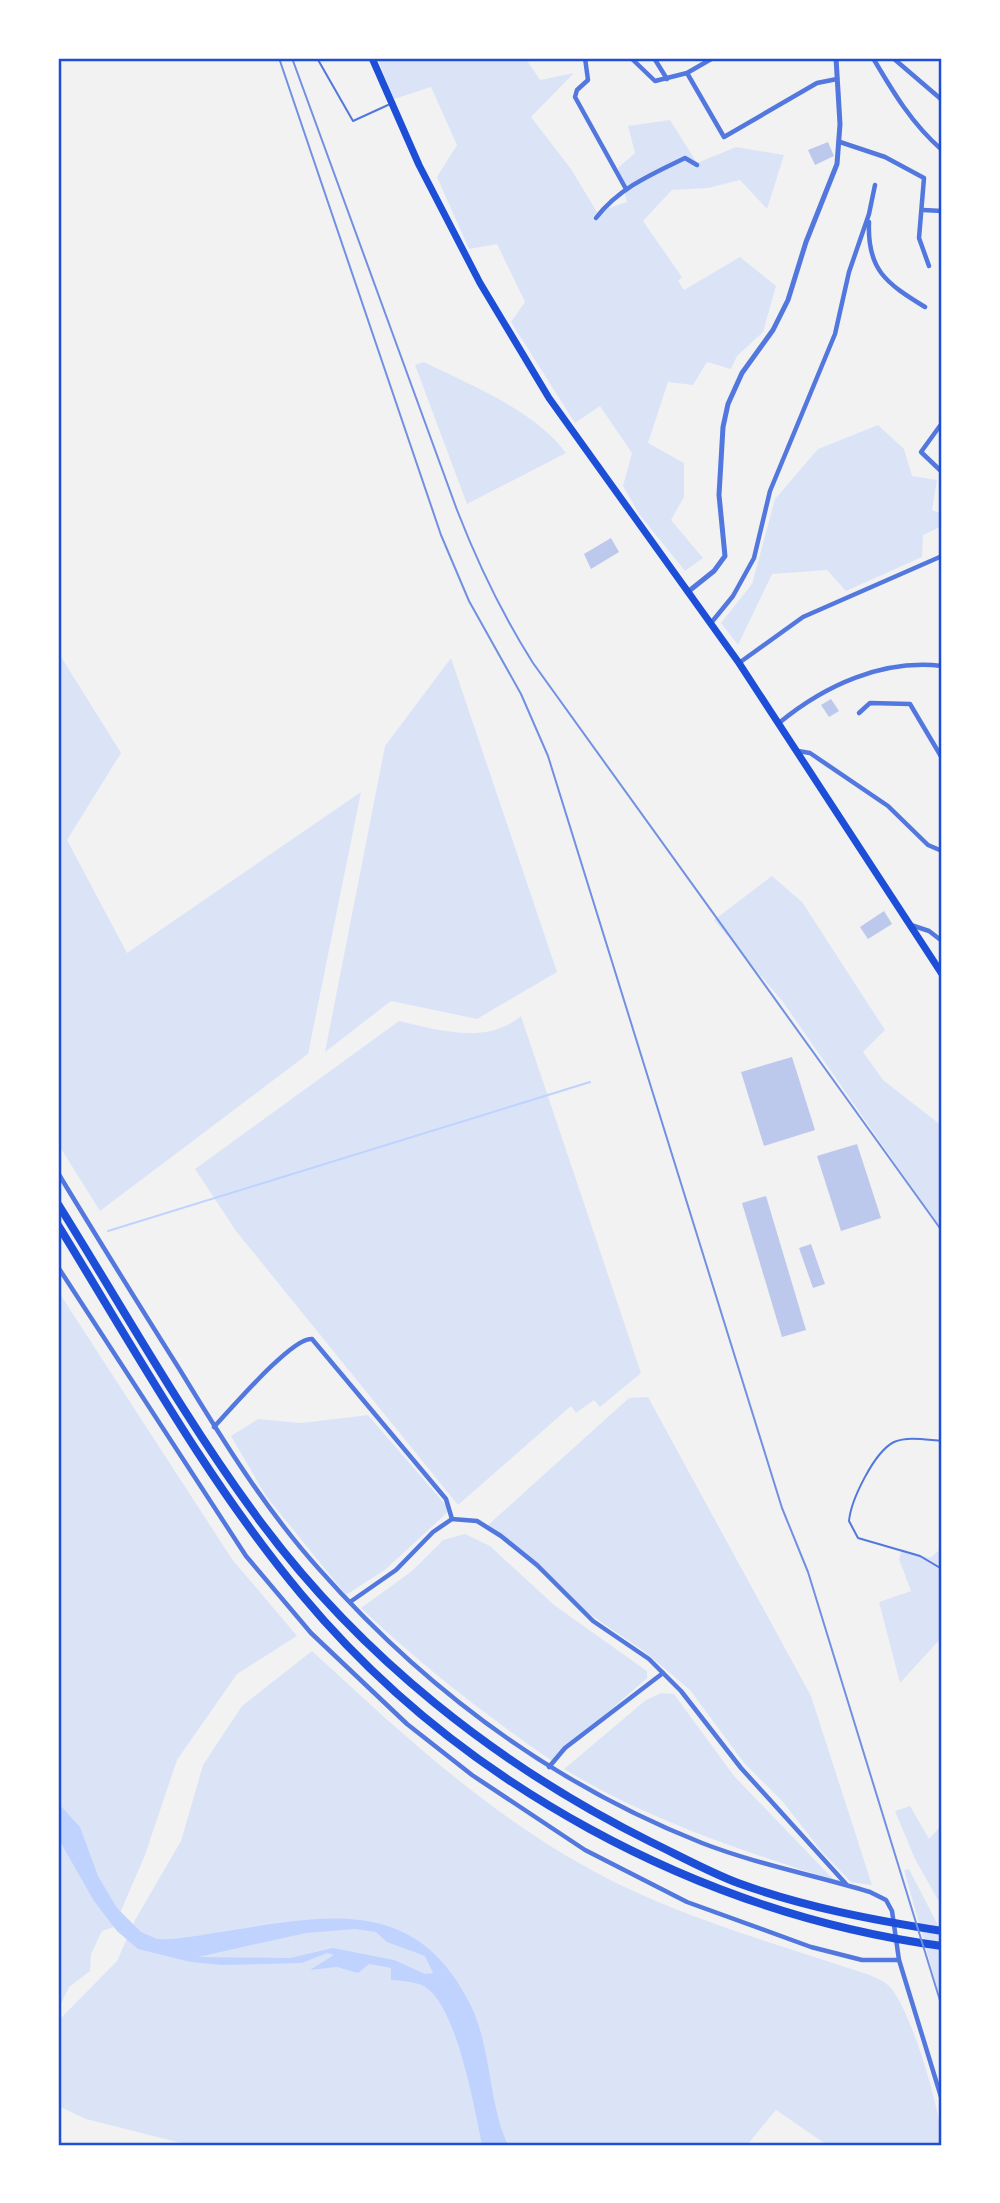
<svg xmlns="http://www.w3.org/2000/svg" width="1000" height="2203" font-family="Lato,sans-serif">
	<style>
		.green { fill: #dbe4f7 }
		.water { fill: #bfd3fe; fill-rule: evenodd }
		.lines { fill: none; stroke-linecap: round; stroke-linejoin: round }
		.stream { stroke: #bfd3fe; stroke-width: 2 }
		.building { fill: #bdc9ec }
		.service { stroke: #5277de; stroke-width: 2 }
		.minor { stroke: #5277de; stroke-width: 4.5 }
		.tertiary { stroke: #5277de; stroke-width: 5 }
		.primary { stroke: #1d4ed8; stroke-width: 7 }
		.motorway { stroke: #1d4ed8; stroke-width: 8 }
		.rail { stroke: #7290e2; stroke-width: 2 }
		.neatline { fill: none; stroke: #1d4ed8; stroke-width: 2.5 }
	</style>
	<rect width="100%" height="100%" fill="#f2f2f2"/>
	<g class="green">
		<polygon points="377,58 521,58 528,62 540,80 574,73 531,117 571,169 597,212 627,202 618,168 635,153 628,126 670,120 697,163 736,147 784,155 767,209 740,180 708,188 672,190 643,221 682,277 678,281 684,290 740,257 776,286 763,332 737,356 731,369 707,362 693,385 668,382 648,443 684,463 684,497 671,520 703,558 685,571 639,514 623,486 632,453 600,406 575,423 511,322 525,302 497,244 469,249 437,177 457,145 431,87 394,99"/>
		<path d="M424,362C469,384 537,412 566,453L467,504L415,365Z"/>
		<polygon points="878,425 904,449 912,476 937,480 932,510 942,514 942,526 923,535 922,557 846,591 827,570 772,574 738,645 721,623 752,584 775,499 818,449"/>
		<polygon points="58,652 121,753 67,840 127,953 361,792 308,1054 100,1211 58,1144"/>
		<polygon points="451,658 557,972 477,1019 391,1001 325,1052 385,746"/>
		<polygon points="772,876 802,902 885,1030 863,1052 883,1080 942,1126 942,1231 783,1002 714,920"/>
		<path d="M521,1016L641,1373L600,1407L594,1400L576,1413L571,1406L458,1505L236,1231L195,1169L399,1021C438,1030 487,1045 521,1016Z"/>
		<polygon points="58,1291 232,1559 297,1636 237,1674 177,1760 145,1855 114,1927 102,1931 91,1954 90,1971 69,1987 58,2010"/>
		<polygon points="648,1397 811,1696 872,1885 851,1882 822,1852 783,1802 744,1763 690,1690 645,1652 588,1613 487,1526 629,1398"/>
		<polygon points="368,1415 450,1510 386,1569 346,1595 266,1496 231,1436 258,1419 301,1423"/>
		<path d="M465,1534L490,1546L554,1605L647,1671V1678L552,1761C484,1714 421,1665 361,1608L412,1571L443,1540Z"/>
		<polygon points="942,1548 942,1637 900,1683 879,1602 911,1591 899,1559 902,1549 930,1558"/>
		<path d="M312,1651C415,1746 518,1842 649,1898C720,1929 796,1950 870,1975C876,1978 884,1981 889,1986C911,2008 942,2114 942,2145H827L776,2110L747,2145H189L86,2119L58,2106V2021L117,1961L135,1920L181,1841L203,1765L242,1706Z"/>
		<path d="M661,1693L674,1694L734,1776L834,1880C740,1850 648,1820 564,1769L646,1700Z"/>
		<polygon points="910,1806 929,1839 942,1825 942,1907 915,1859 895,1811"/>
		<polygon points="909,1869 942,1933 942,2005 904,1870"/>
	</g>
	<path class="water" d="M58,1803L80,1827L98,1876L117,1908L141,1932L157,1939C179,1940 200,1935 221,1932C324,1916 416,1893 471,2006C492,2050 488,2102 508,2145H482C475,2109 457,2011 428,1989C418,1981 403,1981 391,1980V1968L369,1964L358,1973L337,1967L310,1970L334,1955L327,1953L302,1963L221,1965L191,1962L138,1949L117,1931L94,1901L58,1838ZM355,1929L376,1932L387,1942L425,1956L433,1973L425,1974L394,1960L333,1948L290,1958L198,1957L306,1933Z"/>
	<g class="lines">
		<polyline class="stream" points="108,1231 590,1082"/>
	</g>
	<g class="building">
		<polygon points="828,142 834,156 815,165 808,150"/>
		<polygon points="611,538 619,552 591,569 584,554"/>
		<polygon points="831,699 839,711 829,717 821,705"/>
		<polygon points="884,911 892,924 868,939 860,927"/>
		<polygon points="792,1057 815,1130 764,1146 741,1072"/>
		<polygon points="857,1144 881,1218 841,1231 817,1156"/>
		<polygon points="766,1196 806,1330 782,1337 742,1203"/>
		<polygon points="811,1244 825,1284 813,1288 799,1248"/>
	</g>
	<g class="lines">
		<g class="service">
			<polyline points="317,58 353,121 388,105"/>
			<path d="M942,1441C927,1440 908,1436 894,1442C874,1452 851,1500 849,1521L858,1538L920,1556L942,1569"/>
		</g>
		<g class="minor">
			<polyline points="585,58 588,80 577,90 575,97 626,189"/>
			<polyline points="631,58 655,81 687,73 713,58"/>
			<polyline points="654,58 667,79"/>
			<path d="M873,58C893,92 912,124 942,150"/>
			<polyline points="893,58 942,100"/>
			<polyline points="687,73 724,137 817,83 837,79"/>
			<polyline points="840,142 885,157 924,178 919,238 929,266"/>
			<polyline points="923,210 942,211"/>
			<path d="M596,218C619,188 652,174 685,158L697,165"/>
			<path d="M869,222C867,270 886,283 925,307"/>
			<polyline points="942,423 921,452 942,472"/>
			<polyline points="711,623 733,596 754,558 770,491 835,334 849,272 869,214 875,185"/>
			<polyline points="739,663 803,617 942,556"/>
			<polyline points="859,713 870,703 910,704 942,758"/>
			<path d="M779,723C825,685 883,659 942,666"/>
			<polyline points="798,751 810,753 888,806 928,845 942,851"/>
			<polyline points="911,925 929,931 942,941"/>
			<path d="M58,1173C98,1239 139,1305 180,1370C222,1439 265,1509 319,1569C425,1689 553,1784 702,1843C756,1864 814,1875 870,1892L886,1900L892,1911L899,1960L942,2100"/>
			<polyline points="58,1267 246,1556 311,1633 407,1724 472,1775 585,1850 687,1902 811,1947 862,1960 899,1960"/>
			<path d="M214,1427C230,1410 293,1336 312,1339L446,1499L452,1519L477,1521L501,1536L537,1565L593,1621L649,1659L681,1691L741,1768L846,1884"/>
			<polyline points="350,1602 396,1570 433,1532 452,1519"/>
			<polyline points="549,1767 565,1748 663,1673"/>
		</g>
		<polyline class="tertiary" points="689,591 714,571 725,556 719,495 723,427 728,404 742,373 773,330 788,300 806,242 837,164 840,124 836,58"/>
		<polyline class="primary" points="372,58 419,165 480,283 549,398 739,663 942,974"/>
		<g class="motorway">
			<path d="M58,1204C123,1308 184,1418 257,1517C359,1656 498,1766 651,1842C680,1856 709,1872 738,1883C804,1907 873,1920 942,1931"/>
			<path d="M58,1225C135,1350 207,1481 301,1594C459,1784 699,1913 942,1946"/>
		</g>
		<g class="rail">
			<polyline points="279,58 441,535 469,601 521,694 548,756 782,1508 808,1572 942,2007"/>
			<path d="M292,58L457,510C478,564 502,614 533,663L942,1231"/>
		</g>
	</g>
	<rect width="1000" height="2203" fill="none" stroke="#ffffff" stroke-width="119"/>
	<rect x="60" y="60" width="880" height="2084" class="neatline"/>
</svg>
